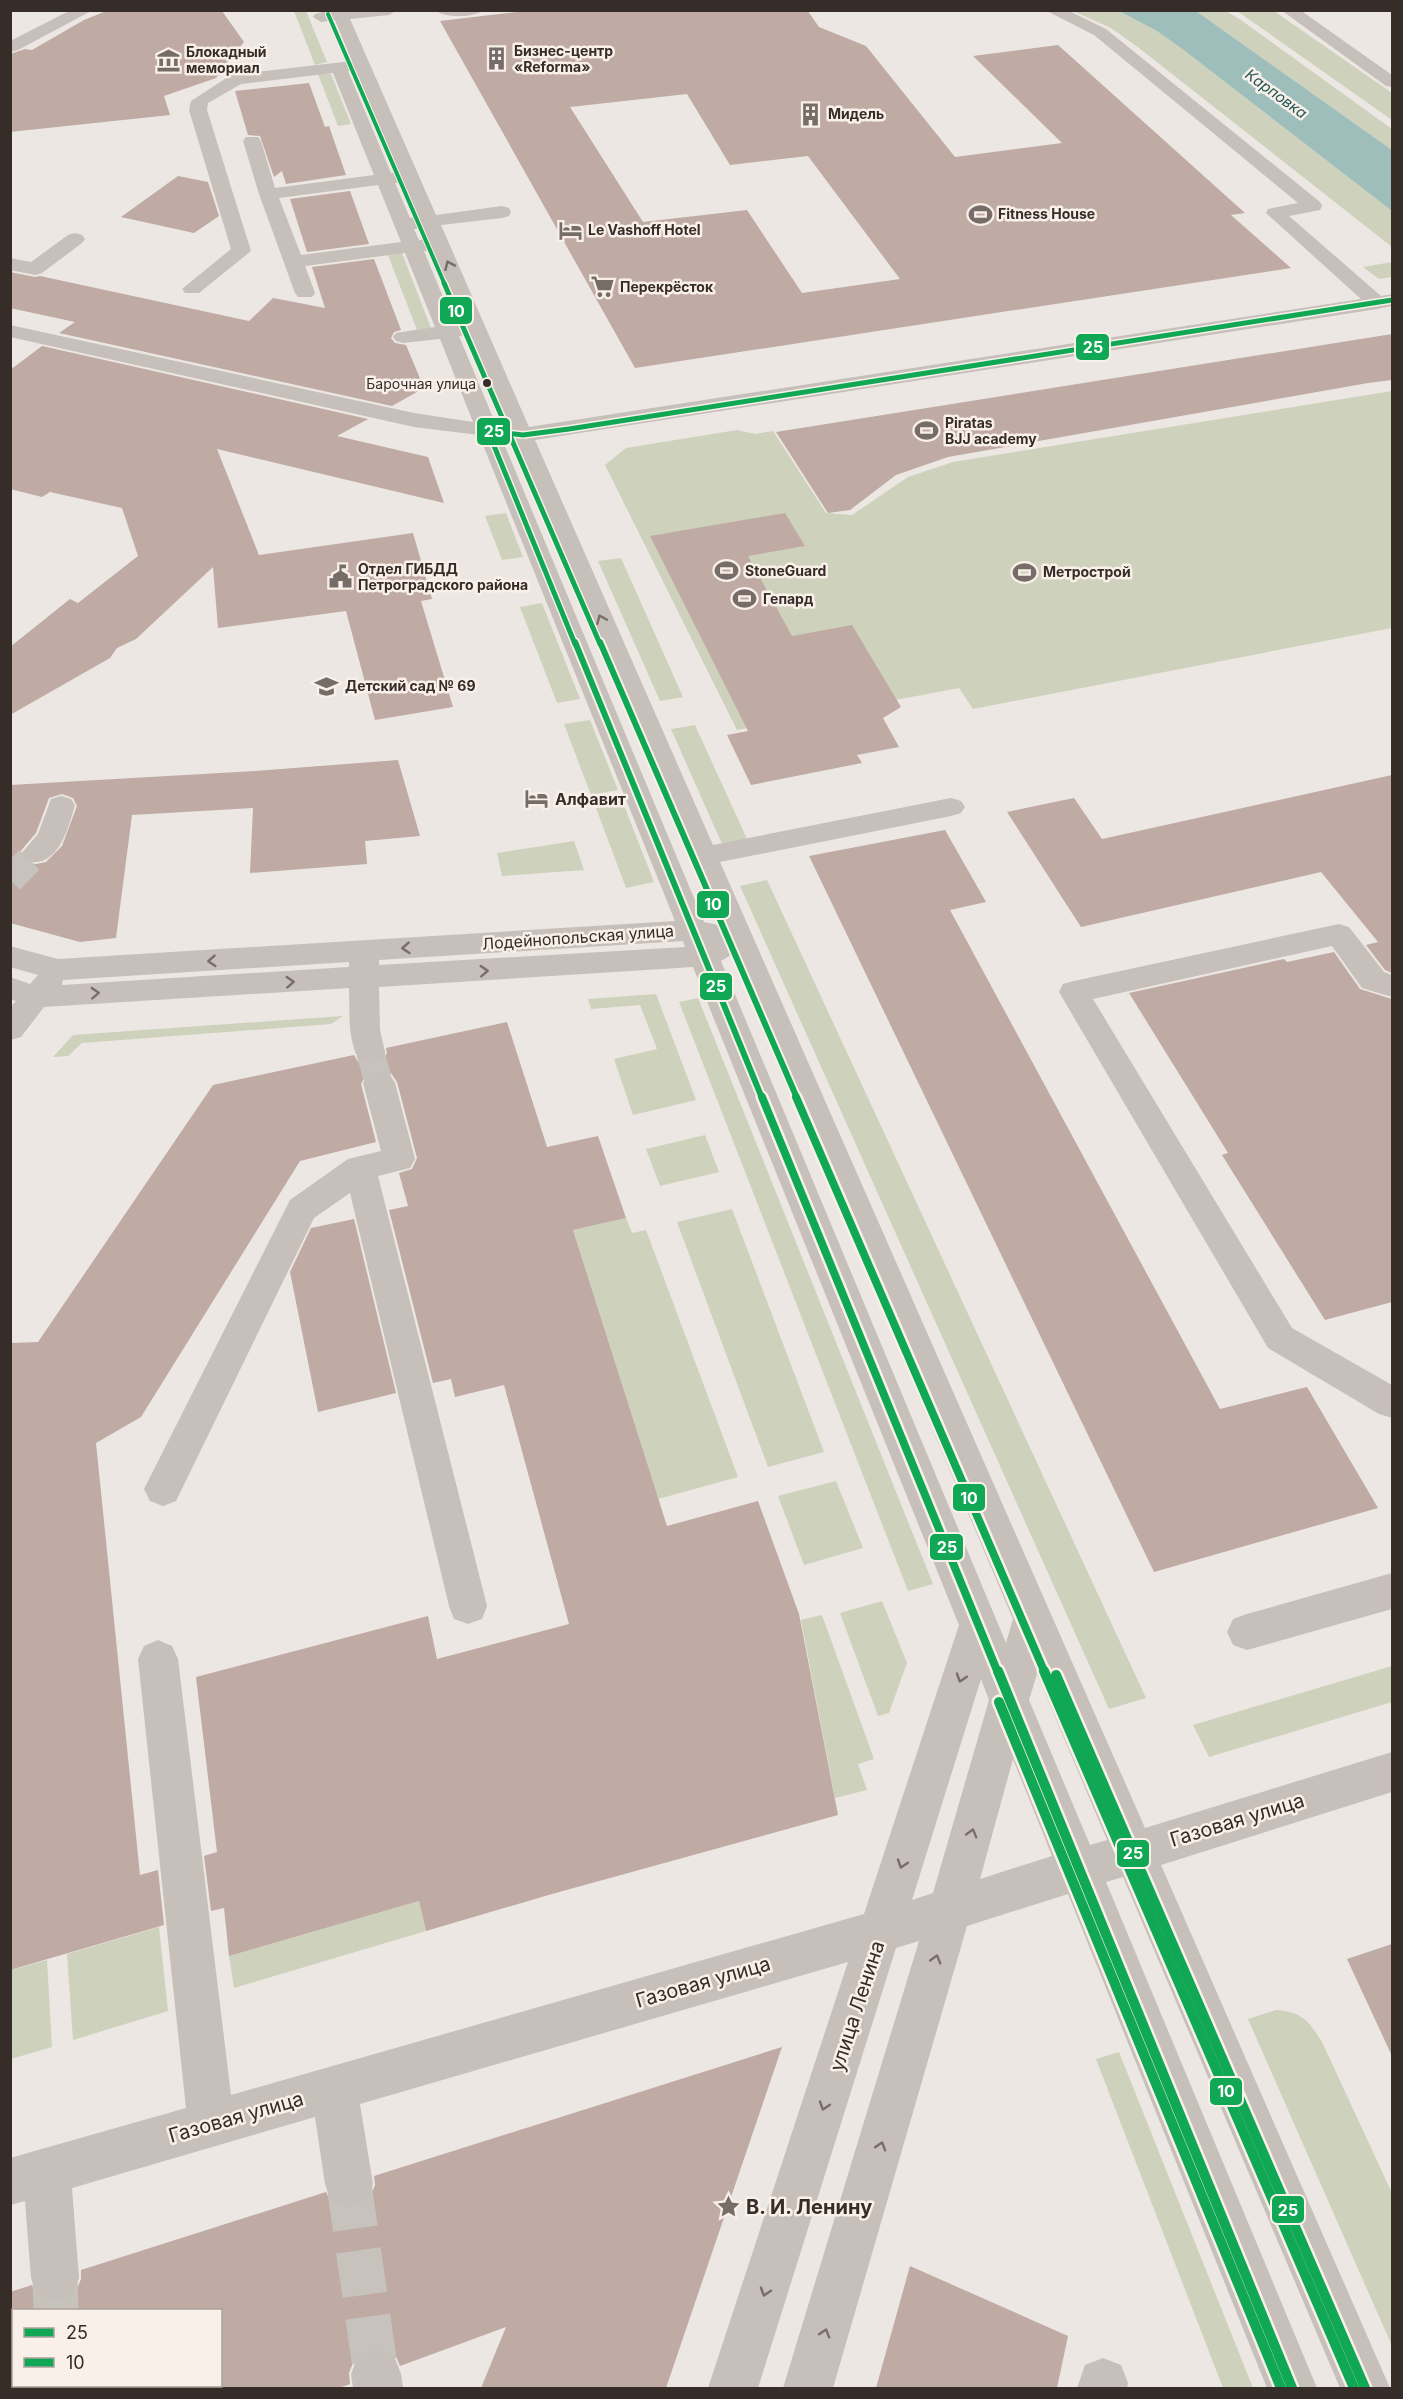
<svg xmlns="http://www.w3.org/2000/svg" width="1403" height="2399" font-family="Inter,sans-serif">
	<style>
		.green { fill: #ced2bc }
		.water { fill: #9ebebc }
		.building { fill: #bfaaa4; fill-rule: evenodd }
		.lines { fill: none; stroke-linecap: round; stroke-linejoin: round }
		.minor-tunnel-far1 { stroke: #c8c2bd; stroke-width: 28; stroke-dasharray: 28 14; stroke-linecap: butt }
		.minor-tunnel { stroke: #c8c2bd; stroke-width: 45; stroke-dasharray: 45 22; stroke-linecap: butt }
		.minor { fill: #c6bfba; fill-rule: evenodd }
		.bus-1-far3-casing { stroke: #f9f0e9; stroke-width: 8 }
		.bus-1-far2-casing { stroke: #f9f0e9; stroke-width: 10 }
		.bus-1-far1-casing { stroke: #f9f0e9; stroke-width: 13 }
		.bus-1-casing { stroke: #f9f0e9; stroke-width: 15 }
		.bus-2-far4-casing { stroke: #f9f0e9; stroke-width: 6 }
		.bus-2-far3-casing { stroke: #f9f0e9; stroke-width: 8 }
		.bus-2-far2-casing { stroke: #f9f0e9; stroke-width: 10 }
		.bus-2-far1-casing { stroke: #f9f0e9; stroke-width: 13 }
		.bus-2-casing { stroke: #f9f0e9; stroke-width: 15 }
		.bus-1-far3 { stroke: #10a855; stroke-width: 5 }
		.bus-1-far2 { stroke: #10a855; stroke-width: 6 }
		.bus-1-far1 { stroke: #10a855; stroke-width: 8 }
		.bus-1 { stroke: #10a855; stroke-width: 10 }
		.bus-2-far4 { stroke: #10a855; stroke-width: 4 }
		.bus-2-far3 { stroke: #10a855; stroke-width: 5 }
		.bus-2-far2 { stroke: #10a855; stroke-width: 6 }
		.bus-2-far1 { stroke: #10a855; stroke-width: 8 }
		.bus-2 { stroke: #10a855; stroke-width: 10 }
		.oneway { stroke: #776e6a }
		.bus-dot { fill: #362c28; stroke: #f9f0e9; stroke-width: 2 }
		.labels { text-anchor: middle; stroke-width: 5; stroke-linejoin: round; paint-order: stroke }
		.far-poi-label { font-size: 14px; font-weight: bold; fill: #362c28; stroke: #f9f0e9; text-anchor: start }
		.bus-label { font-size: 14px; fill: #362c28; stroke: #f9f0e9; text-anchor: end }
		.far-water-label { font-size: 15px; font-style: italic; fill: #205656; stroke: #f9f0e9 }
		.poi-label { font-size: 16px; font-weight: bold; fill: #362c28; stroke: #f9f0e9; text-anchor: start }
		.street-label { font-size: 16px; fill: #362c28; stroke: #f9f0e9 }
		.near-street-label { font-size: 20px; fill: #362c28; stroke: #f9f0e9 }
		.near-poi-label { font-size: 20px; font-weight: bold; fill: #362c28; stroke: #f9f0e9; text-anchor: start }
		.line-badge { stroke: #f9f0e9; stroke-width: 2 }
		.badge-label { font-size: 16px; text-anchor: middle; font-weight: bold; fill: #fff }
	</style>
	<rect width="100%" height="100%" fill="#ece7e2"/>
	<g class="green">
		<polygon points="294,11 306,11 327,62 315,65"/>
		<polygon points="1073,11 1119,11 1157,31 1185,51 1392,211 1392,247 1139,48 1111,28"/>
		<polygon points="1196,11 1226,11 1241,20 1392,129 1392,150"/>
		<polygon points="1237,11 1274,11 1392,93 1392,120"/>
		<polygon points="318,74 331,74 351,124 338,126"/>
		<polygon points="402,253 431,328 417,330 388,255"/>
		<polygon points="1392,262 1392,277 1379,279 1363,267"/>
		<polygon points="1392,391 1392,628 973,709 959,688 737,730 605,465 626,448 737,430 755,434 773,431 826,513 852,515 908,477 953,462"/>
		<polygon points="506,513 523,557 502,560 485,516"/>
		<polygon points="621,558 683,697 660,701 598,561"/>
		<polygon points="542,603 580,699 557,703 520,607"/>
		<polygon points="590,720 618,790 591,795 564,724"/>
		<polygon points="695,725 747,839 722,844 671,729"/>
		<polygon points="623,803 654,882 626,888 596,808"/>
		<polygon points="574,841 584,870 502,876 497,853"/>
		<polygon points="767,880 1146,1698 1109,1709 740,886"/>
		<polygon points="656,994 696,1100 633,1115 614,1059 657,1049 640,1005 591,1009 588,999"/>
		<polygon points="698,998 933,1584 908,1591 679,1002"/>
		<polygon points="343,1016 331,1024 82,1043 68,1056 53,1057 73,1035"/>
		<polygon points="705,1135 719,1172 660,1186 646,1149"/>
		<polygon points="732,1209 824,1452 768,1467 677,1222"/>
		<polygon points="626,1218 632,1233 646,1230 738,1477 658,1499 573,1230"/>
		<polygon points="836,1481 863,1548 804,1565 778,1496"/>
		<polygon points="882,1601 907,1663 889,1713 878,1716 840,1613"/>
		<polygon points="822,1615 874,1759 858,1764 867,1790 835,1798 801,1620"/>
		<polygon points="1392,1666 1392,1702 1209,1757 1193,1725"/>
		<polygon points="419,1901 426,1931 234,1988 229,1956"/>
		<polygon points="159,1927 168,2011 73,2040 67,1954"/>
		<polygon points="47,1960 52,2047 11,2059 11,1970"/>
		<path d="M1276,2010C1302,2012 1308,2020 1322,2042L1392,2193V2346L1248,2019Z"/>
		<polygon points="1119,2052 1253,2388 1223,2388 1096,2059"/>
	</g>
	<polygon class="water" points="1119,11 1196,11 1392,150 1392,211 1185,51 1157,31"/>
	<g class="building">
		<polygon points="109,10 222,11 244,42 216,78 164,96 170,115 10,132 10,54 25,49 32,50 84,20"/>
		<path d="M533,10H807L819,27L866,46L955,157L1062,143L973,56L1058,45L1245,213L1231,215L1291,268L635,368L440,21ZM687,94L730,165L808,156L900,279L802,293L747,210L643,222L570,107Z"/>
		<polygon points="309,83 325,127 329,126 346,175 286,184 282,171 274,177 260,136 248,135 235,91"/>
		<polygon points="178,176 208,182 219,216 194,233 121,217"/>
		<polygon points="350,191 369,244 307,252 290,199"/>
		<polygon points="374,259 401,330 394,332 391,338 395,343 406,345 424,388 392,406 59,333 75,322 10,308 10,272 35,277 40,276 249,321 273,298 325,308 312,267"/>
		<polygon points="1392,334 1392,380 1368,383 948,457 896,475 850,510 828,513 776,432"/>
		<polygon points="42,346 368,419 337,436 428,457 444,503 217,449 259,555 413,533 432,599 421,601 453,707 375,720 346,611 218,628 213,567 136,639 117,648 110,658 10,715 10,647 70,599 78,603 138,556 122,508 50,492 42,497 10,489 10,370"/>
		<polygon points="785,513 805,546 748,556 792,636 852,625 901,707 883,718 899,747 857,755 862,763 751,785 727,735 748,731 650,536"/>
		<path d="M398,760L420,836L365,841L367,864L250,873L253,808L132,815L116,938L80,942L10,923V785L255,771ZM62,794L73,798L77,806L62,846L46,862L36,864L25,863L19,853L36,833L49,798Z"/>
		<polygon points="1392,775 1392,973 1385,970 1366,945 1378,942 1321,872 1081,927 1007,812 1074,798 1102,839"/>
		<polygon points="945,830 986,902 950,910 1220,1409 1307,1387 1378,1508 1154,1572 809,856"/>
		<polygon points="1334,952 1360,989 1392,999 1392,1302 1325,1320 1222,1155 1228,1153 1129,993 1284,959 1287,962"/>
		<polygon points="507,1022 547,1147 598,1136 626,1218 573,1230 667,1526 758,1501 799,1614 838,1815 552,1894 426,1931 419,1901 229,1956 224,1908 211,1911 204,1856 217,1852 196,1677 428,1616 437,1659 569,1624 504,1385 455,1397 451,1379 433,1383 389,1210 408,1206 399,1173 412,1169 417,1158 397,1082 391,1073 378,1069 366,1074 361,1084 376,1142 300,1161 141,1417 96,1443 140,1875 158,1870 164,1925 10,1970 10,1343 38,1342 213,1085 354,1055 358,1062 371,1065 383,1061 387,1053 386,1048"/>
		<polygon points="354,1219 396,1393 318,1412 290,1272 311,1228"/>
		<polygon points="1392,1944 1392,2056 1347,1959"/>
		<polygon points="782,2047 666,2388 481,2388 506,2327 400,2366 395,2354 375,2347 356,2355 349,2373 350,2384 339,2388 220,2388 220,2310 10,2310 10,2292 32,2285 37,2297 56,2304 74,2296 81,2279 81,2270 326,2192 331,2203 350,2210 368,2202 375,2185 374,2176"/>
		<polygon points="910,2266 1068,2336 1057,2388 876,2388"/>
	</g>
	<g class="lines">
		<g class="minor-tunnel-far1">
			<polyline points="10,880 35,854"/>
			<polyline points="370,1052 379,1083"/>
		</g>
		<g class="minor-tunnel">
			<polyline points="349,2184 376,2374"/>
			<polyline points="55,2278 56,2310"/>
		</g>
		<g class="minor">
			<polygon points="71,10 93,10 18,50 10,52 10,41"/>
			<path d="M330,10H397L389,15L350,19L436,215L502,206L509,208L511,212L509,216L502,218L441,225L529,427L1361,299L1266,213L1268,209L1298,203L1094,35L1045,10H1067L1106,29L1320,202L1322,206L1320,210L1289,216L1381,296L1392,294V306L1377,309L535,440L713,845L951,798L961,801L965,807L961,813L951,816L720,862L1145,1828L1392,1752V1792L1161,1865L1390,2388H1340L1123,1877L1106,1882L1317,2388H1267L1068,1894L967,1926L833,2388H783L919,1941L896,1948L758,2388H708L848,1962L360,2104L373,2184L366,2201L349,2208L332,2201L325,2184L315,2117L72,2188L79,2278L72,2295L55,2302L38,2295L31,2278L25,2201L10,2205V2158L186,2108L138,1659L144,1646L158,1640L172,1646L178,1659L231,2095L864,1914L959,1625L693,967L379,987L380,1030L385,1052L381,1060L370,1063L359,1060C347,1038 350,1012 349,988L44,1007L21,1037L10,1040V1007L16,1001L10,999V977L30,984L38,975L10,967V946L58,959L675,921L479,435L414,427L10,337V325L414,413L473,422L440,339L403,343L396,341L393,337L396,333L435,327L405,253L305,266L315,293L312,297H298L295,293L259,194L243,141L246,137H258L261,141L275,188L374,175L333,73L241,84L208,103L207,110L251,251L199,293H185L182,289L231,249L189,110L191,101L231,75L352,61L335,20L321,22L313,17L315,14ZM348,71H356L399,172L391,173ZM403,182L418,217L410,218L395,183ZM378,185L401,242L301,255L279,198ZM423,228L427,239L419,240L414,229ZM432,250L463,323L454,324L424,251ZM467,335H468L507,426L496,425L459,336ZM502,439L513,440L718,925L704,922ZM683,941L685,947L379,965V960ZM731,955L1013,1619L1006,1643L721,961ZM349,962V967L62,985L63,980ZM1037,1674L1107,1840L1090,1845L1029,1700ZM981,1679L989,1700L933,1893L912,1900ZM1013,1759L1052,1856L980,1879Z"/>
			<path d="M435,10H483C474,18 444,18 435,10Z"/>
			<polygon points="1281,10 1300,10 1392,75 1392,87 1386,86"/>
			<polygon points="75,233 82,235 85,239 82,243 42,273 35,275 10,270 10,258 31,262 68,235"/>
			<path d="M61,796L71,799L75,805C68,829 58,870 25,861L21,854L38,834L51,799Z"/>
			<polygon points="1339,924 1349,927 1384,972 1392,975 1392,997 1362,988 1332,946 1093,999 1292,1328 1392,1385 1392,1418 1379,1414 1268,1348 1059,992 1063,984 1074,981"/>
			<polygon points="379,1071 390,1075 395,1083 415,1159 410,1168 378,1176 487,1606 482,1619 468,1624 454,1619 449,1606 350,1193 314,1218 176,1501 163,1506 150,1501 144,1489 290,1200 348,1159 381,1151 363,1083 368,1075"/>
			<polygon points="1392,1573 1392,1609 1247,1650 1233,1645 1227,1632 1233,1619 1247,1614"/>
			<polygon points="376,2349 394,2356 401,2374 403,2388 353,2388 351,2374 358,2356"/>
			<polygon points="1103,2358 1121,2365 1128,2383 1127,2388 1077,2388 1085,2365"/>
		</g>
		<defs>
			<polyline id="bus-1-far3" points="575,644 488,431 523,435 569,429 1392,300"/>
			<polyline id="bus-1-far2" points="575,642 762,1098"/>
			<polyline id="bus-1-far1" points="762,1097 998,1673"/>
			<g id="bus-1">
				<polyline points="998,1671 1292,2388"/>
				<polyline points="1056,1675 1365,2388"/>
			</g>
			<polyline id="bus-2-far4" points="328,14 445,285"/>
			<polyline id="bus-2-far3" points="444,283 600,644"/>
			<polyline id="bus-2-far2" points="600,642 797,1098"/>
			<polyline id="bus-2-far1" points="796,1097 1045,1673"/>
			<g id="bus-2">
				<polyline points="1044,1671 1354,2388"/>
				<polyline points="999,1702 1281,2388"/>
			</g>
		</defs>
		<use href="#bus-1-far3" class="bus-1-far3-casing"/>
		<use href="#bus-1-far2" class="bus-1-far2-casing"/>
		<use href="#bus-1-far1" class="bus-1-far1-casing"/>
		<use href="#bus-1" class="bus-1-casing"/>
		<use href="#bus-2-far4" class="bus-2-far4-casing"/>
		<use href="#bus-2-far3" class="bus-2-far3-casing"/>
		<use href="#bus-2-far2" class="bus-2-far2-casing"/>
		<use href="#bus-2-far1" class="bus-2-far1-casing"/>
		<use href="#bus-2" class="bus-2-casing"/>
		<use href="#bus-1-far3" class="bus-1-far3"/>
		<use href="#bus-1-far2" class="bus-1-far2"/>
		<use href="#bus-1-far1" class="bus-1-far1"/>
		<use href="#bus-1" class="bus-1"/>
		<use href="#bus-2-far4" class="bus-2-far4"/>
		<use href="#bus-2-far3" class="bus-2-far3"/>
		<use href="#bus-2-far2" class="bus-2-far2"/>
		<use href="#bus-2-far1" class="bus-2-far1"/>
		<use href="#bus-2" class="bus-2"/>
	</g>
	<defs><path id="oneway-chevron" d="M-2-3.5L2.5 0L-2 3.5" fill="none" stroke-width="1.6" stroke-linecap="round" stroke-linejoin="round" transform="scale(1.5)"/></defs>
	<g class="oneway">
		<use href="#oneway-chevron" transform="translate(449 265) rotate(-114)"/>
		<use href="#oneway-chevron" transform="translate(601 619) rotate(-113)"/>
		<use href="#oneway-chevron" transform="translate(406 948) rotate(176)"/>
		<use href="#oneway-chevron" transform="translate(212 961) rotate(176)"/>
		<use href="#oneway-chevron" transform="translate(484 971) rotate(-3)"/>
		<use href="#oneway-chevron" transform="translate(290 982) rotate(-3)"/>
		<use href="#oneway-chevron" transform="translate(95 993) rotate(-3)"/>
		<use href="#oneway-chevron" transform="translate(961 1678) rotate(108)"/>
		<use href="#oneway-chevron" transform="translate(972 1833) rotate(-74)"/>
		<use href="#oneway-chevron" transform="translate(902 1864) rotate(108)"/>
		<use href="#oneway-chevron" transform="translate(936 1959) rotate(-74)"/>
		<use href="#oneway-chevron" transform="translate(824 2106) rotate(108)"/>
		<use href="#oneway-chevron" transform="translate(881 2146) rotate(-73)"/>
		<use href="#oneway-chevron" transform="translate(765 2292) rotate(108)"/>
		<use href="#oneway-chevron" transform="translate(825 2333) rotate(-73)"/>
	</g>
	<defs>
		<symbol id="building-bare" viewBox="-9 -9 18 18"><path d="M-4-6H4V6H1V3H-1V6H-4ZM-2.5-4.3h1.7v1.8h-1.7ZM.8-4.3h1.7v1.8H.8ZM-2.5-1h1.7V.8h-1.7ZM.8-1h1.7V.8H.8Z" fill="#766d69" stroke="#f9f0e9" stroke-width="2.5" paint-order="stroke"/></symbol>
		<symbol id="museum-bare" viewBox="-9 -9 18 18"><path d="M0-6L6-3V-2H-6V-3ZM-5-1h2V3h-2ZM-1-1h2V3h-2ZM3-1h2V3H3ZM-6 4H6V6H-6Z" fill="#766d69" stroke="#f9f0e9" stroke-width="2.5" paint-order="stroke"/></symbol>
		<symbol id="stadium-bare" viewBox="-9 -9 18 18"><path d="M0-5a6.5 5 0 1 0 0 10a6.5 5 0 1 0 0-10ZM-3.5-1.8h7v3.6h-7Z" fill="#766d69" stroke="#f9f0e9" stroke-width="2.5" paint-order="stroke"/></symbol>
		<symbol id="hotel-bare" viewBox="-9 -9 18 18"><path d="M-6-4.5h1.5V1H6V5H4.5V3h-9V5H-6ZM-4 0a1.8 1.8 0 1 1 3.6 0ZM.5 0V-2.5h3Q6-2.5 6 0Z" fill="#766d69" stroke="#f9f0e9" stroke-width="2.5" paint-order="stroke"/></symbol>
		<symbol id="supermarket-bare" viewBox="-9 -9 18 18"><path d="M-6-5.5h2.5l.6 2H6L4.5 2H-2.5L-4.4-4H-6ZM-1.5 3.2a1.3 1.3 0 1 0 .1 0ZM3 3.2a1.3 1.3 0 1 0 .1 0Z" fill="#766d69" stroke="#f9f0e9" stroke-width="2.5" paint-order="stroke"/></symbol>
		<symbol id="civic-bare" viewBox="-9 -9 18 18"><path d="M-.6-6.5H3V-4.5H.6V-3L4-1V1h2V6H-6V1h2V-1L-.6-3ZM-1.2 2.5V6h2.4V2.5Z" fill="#766d69" stroke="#f9f0e9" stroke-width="2.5" paint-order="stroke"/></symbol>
		<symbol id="school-bare" viewBox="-9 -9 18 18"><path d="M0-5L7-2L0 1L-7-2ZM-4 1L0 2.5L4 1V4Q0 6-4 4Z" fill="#766d69" stroke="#f9f0e9" stroke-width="2.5" paint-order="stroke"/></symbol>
		<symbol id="sight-bare" viewBox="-9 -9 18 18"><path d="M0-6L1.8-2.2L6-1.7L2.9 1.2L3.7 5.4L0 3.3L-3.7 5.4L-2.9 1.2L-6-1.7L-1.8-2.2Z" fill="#766d69" stroke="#f9f0e9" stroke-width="2.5" paint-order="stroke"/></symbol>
	</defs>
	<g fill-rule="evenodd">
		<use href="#building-bare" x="480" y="42" width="33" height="33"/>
		<use href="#museum-bare" x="152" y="44" width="33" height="33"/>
		<use href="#building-bare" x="794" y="98" width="33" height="33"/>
		<use href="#stadium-bare" x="964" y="198" width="33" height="33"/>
		<use href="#hotel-bare" x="554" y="214" width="33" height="33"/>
		<use href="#supermarket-bare" x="586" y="270" width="33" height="33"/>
		<use href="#stadium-bare" x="910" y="414" width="33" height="33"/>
		<use href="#stadium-bare" x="710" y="554" width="33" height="33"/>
		<use href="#stadium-bare" x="1008" y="556" width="33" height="33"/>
		<use href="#civic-bare" x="324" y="560" width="33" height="33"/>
		<use href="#stadium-bare" x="728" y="582" width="33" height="33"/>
		<use href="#school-bare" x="310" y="670" width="33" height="33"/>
		<use href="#hotel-bare" x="520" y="782" width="33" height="33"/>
		<use href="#sight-bare" x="712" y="2190" width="33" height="33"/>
	</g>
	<circle class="bus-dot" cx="487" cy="383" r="5"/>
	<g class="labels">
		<g class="far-poi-label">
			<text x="514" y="56">Бизнес-центр<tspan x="514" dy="16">«Reforma»</tspan></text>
			<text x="186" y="57">Блокадный<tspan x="186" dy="16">мемориал</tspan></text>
			<text x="828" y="119">Мидель</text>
			<text x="998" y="219">Fitness House</text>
			<text x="588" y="235">Le Vashoff Hotel</text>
			<text x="620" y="292">Перекрёсток</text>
			<text x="945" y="428">Piratas<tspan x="945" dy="16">BJJ academy</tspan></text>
			<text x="358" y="574">Отдел ГИБДД<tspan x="358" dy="16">Петроградского района</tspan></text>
			<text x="745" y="576">StoneGuard</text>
			<text x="1043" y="577">Метрострой</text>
			<text x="763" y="604">Гепард</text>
			<text x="345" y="691">Детский сад № 69</text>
		</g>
		<g class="bus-label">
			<text x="476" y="389">Барочная улица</text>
		</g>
		<g class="far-water-label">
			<text transform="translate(1276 94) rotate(36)" y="5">Карповка</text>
		</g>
		<g class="poi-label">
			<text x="555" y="805">Алфавит</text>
		</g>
		<g class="street-label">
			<text transform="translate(578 937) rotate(-4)" y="6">Лодейнопольская улица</text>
		</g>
		<g class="near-street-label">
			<text transform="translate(1237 1820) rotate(-17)" y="7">Газовая улица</text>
			<text transform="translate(703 1982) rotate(-16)" y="7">Газовая улица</text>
			<text transform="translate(857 2006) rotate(-72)" y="7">улица Ленина</text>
			<text transform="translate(236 2117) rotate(-16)" y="7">Газовая улица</text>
		</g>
		<g class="near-poi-label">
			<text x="746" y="2214">В. И. Ленину</text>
		</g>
	</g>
	<g class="line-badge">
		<rect x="439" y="296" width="34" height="29" rx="6" fill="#10a855"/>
		<rect x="1075" y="333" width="35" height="28" rx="6" fill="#10a855"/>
		<rect x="476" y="417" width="35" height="29" rx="6" fill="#10a855"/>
		<rect x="696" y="890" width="34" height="29" rx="6" fill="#10a855"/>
		<rect x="699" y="972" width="34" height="29" rx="6" fill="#10a855"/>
		<rect x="952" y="1483" width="34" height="29" rx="6" fill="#10a855"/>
		<rect x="929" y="1533" width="35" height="28" rx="6" fill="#10a855"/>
		<rect x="1116" y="1839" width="34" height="29" rx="6" fill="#10a855"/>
		<rect x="1209" y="2077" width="34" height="29" rx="6" fill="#10a855"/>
		<rect x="1271" y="2195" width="34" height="29" rx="6" fill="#10a855"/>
	</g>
	<g class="badge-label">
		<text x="456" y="317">10</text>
		<text x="1093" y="353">25</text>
		<text x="494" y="437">25</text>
		<text x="713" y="910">10</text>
		<text x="716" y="992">25</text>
		<text x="969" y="1504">10</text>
		<text x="947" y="1553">25</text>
		<text x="1133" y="1859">25</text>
		<text x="1226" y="2097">10</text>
		<text x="1288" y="2216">25</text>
	</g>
	<rect width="1403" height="2399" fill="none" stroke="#362c28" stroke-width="24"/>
	<rect x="12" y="2309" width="210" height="78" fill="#f9f0e9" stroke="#aba29c" stroke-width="1.5"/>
	<rect x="24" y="2328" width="30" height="9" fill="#10a855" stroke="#aba29c" stroke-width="1.5"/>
	<text x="66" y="2339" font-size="18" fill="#362c28">25</text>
	<rect x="24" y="2358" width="30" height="9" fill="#10a855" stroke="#aba29c" stroke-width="1.5"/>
	<text x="66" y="2369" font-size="18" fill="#362c28">10</text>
</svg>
